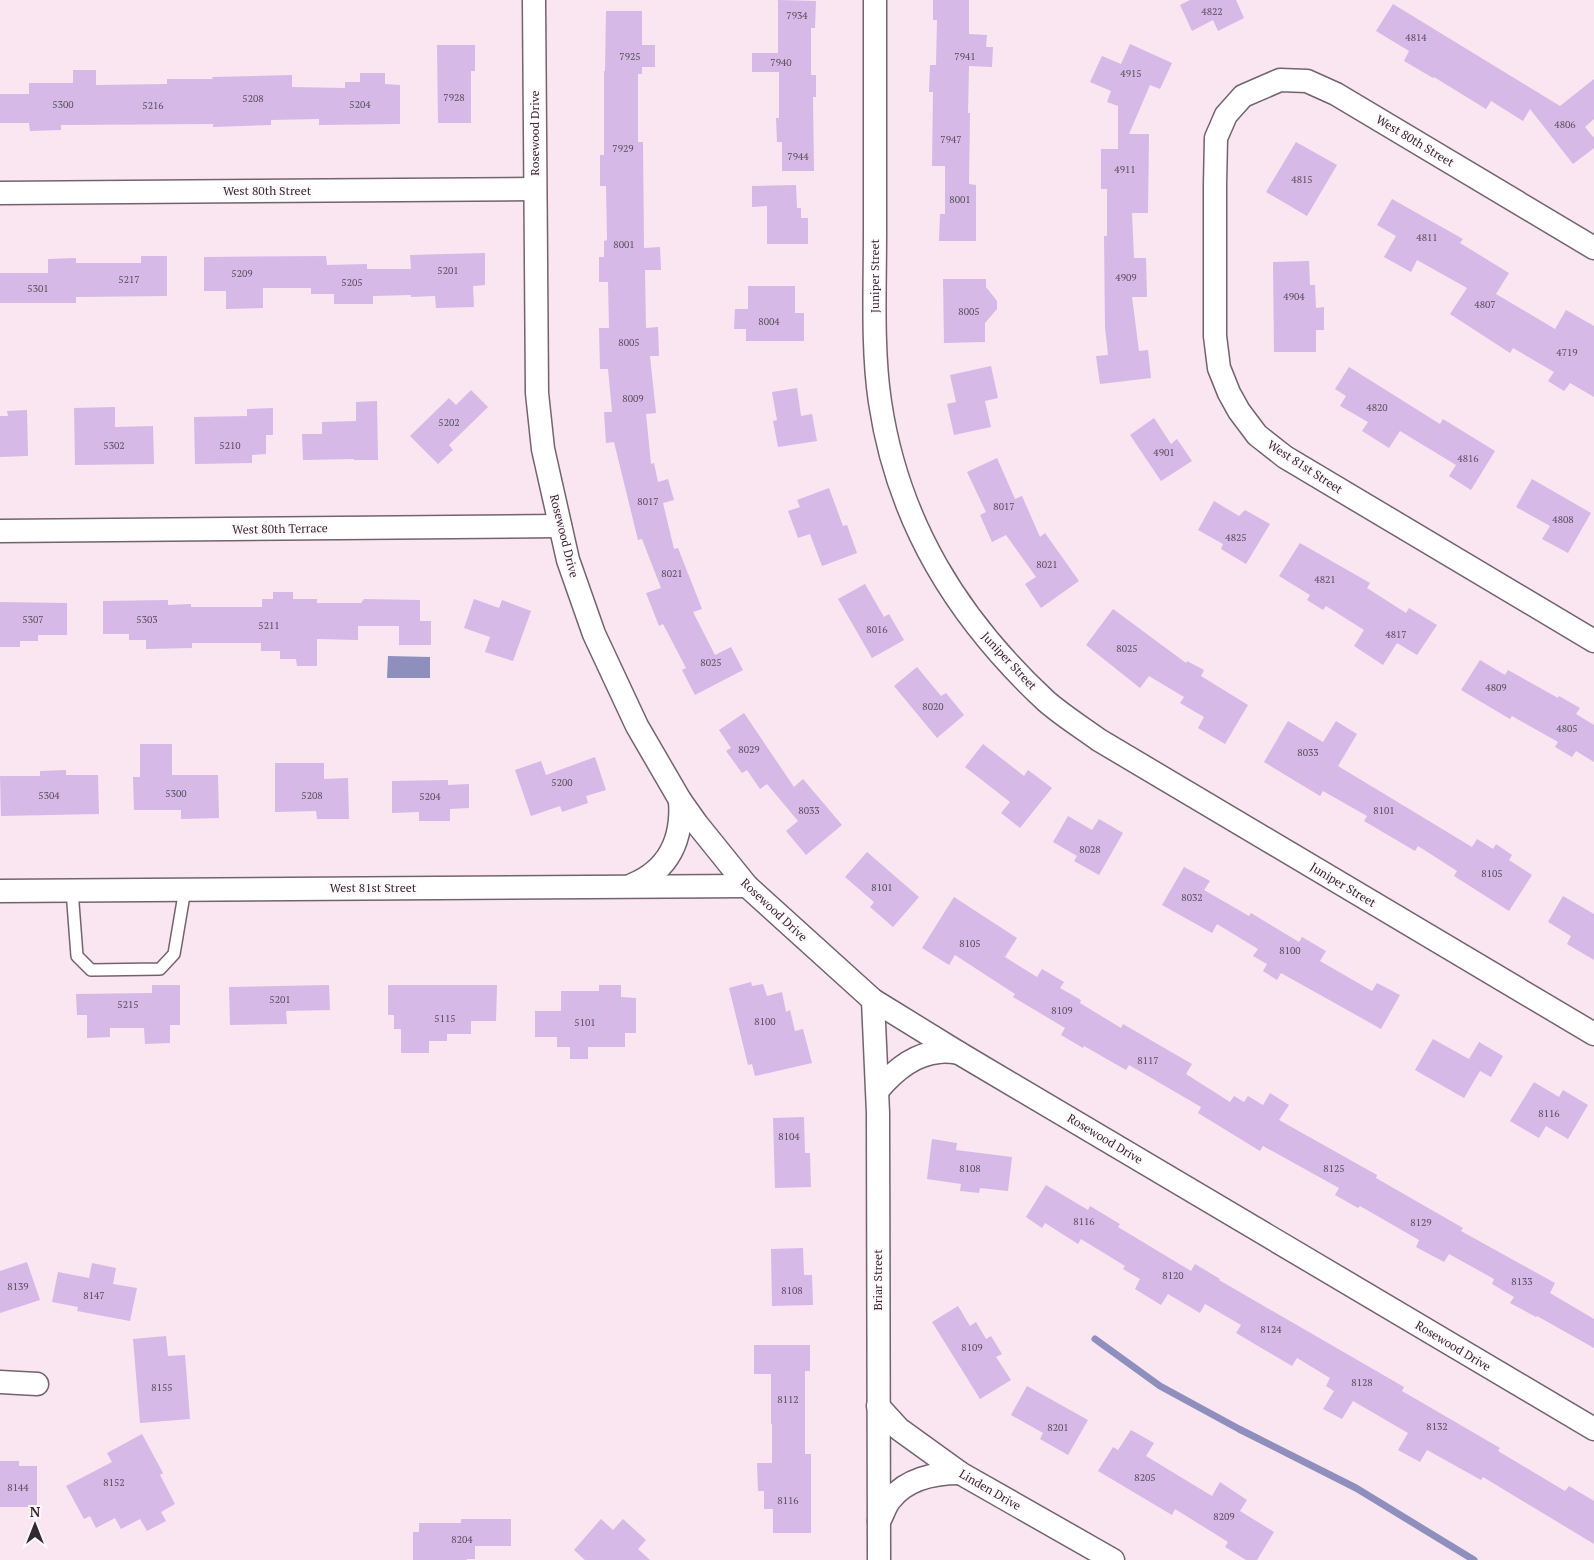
<svg xmlns="http://www.w3.org/2000/svg" width="1594" height="1560" font-family="'PT Serif',serif">
	<style>
		.water { fill: #8e8fbd }
		.lines { fill: none; stroke-linecap: round; stroke-linejoin: round }
		.stream { stroke: #8e8fbd; stroke-width: 7 }
		.building { fill: #d6b9e6 }
		.lane-casing { stroke: #73636c; stroke-width: 14 }
		.street-casing { stroke: #73636c; stroke-width: 25 }
		.lane { stroke: #fff; stroke-width: 11 }
		.street { stroke: #fff; stroke-width: 22 }
		.labels { text-anchor: middle; stroke-width: 4; stroke-linejoin: round; paint-order: stroke }
		.number-label { font-size: 10px; fill: #5a4e5c }
		.street-label { font-size: 12px; fill: #312a2e; stroke: #fff7fb }
	</style>
	<rect width="100%" height="100%" fill="#f9e6f1"/>
	<polygon class="water" points="388,656 430,657 430,678 387,678"/>
	<g class="lines">
		<polyline class="stream" points="1095,1339 1160,1386 1239,1429 1356,1488 1474,1560"/>
	</g>
	<g class="building">
		<polygon points="778,0 816,1 815,28 811,28 811,75 816,75 816,97 813,97 814,171 782,171 782,142 777,142 776,118 779,118 779,72 752,72 752,53 778,53"/>
		<polygon points="933,0 969,0 969,34 987,35 986,47 993,47 992,67 969,66 968,113 970,113 969,184 976,185 976,241 939,241 940,214 945,214 945,166 932,166 933,92 929,92 930,65 936,65 937,20 933,20"/>
		<polygon points="1190,0 1236,0 1244,18 1218,31 1213,20 1192,31 1180,5"/>
		<polygon points="1393,4 1560,106 1594,79 1594,119 1585,127 1594,138 1594,148 1573,164 1530,109 1523,121 1491,101 1486,109 1434,77 1433,78 1404,61 1409,51 1376,31"/>
		<polygon points="606,11 642,11 642,45 655,45 655,67 642,67 642,74 638,74 638,142 643,142 644,248 660,247 661,270 645,270 646,328 658,327 659,356 650,356 656,413 646,414 651,464 654,463 658,482 668,479 674,500 663,503 674,549 678,548 702,609 693,612 715,655 731,647 743,670 695,695 682,670 686,668 663,624 659,626 646,593 661,588 642,539 638,540 614,442 606,443 604,412 612,412 608,369 600,369 599,328 609,328 608,282 599,282 599,257 604,257 604,241 607,240 606,186 600,186 600,155 604,155 604,71 605,71"/>
		<polygon points="1130,44 1172,63 1160,89 1150,85 1129,134 1149,134 1148,213 1132,213 1134,258 1146,258 1147,297 1132,297 1139,351 1148,350 1151,378 1100,384 1096,356 1108,355 1105,327 1104,236 1107,236 1107,189 1101,189 1101,149 1118,149 1118,106 1107,102 1111,91 1090,82 1102,56 1121,64"/>
		<polygon points="437,45 475,45 475,71 471,71 471,123 438,123"/>
		<polygon points="73,70 96,70 96,85 167,84 167,79 213,79 212,77 292,75 292,87 345,88 345,82 360,82 360,73 385,73 385,84 400,85 400,124 319,125 319,119 271,120 271,125 213,127 213,124 61,125 61,130 30,131 29,123 0,123 0,94 29,94 29,83 73,83"/>
		<polygon points="1296,142 1337,165 1307,216 1266,192"/>
		<polygon points="796,185 797,208 801,208 801,218 808,218 808,244 767,244 767,206 752,207 752,186"/>
		<polygon points="1392,199 1463,239 1460,243 1509,273 1496,294 1555,329 1566,310 1594,326 1594,397 1570,383 1564,391 1548,381 1554,372 1513,348 1510,353 1450,314 1467,288 1417,260 1411,272 1384,257 1396,236 1377,225"/>
		<polygon points="485,253 485,285 473,286 474,307 436,308 435,296 411,297 411,295 373,296 373,304 334,304 334,294 311,294 311,288 263,288 263,308 226,309 226,291 204,291 204,257 326,256 327,265 367,264 367,269 411,269 410,255"/>
		<polygon points="141,256 167,256 167,296 76,297 76,303 0,303 0,273 48,273 48,259 76,258 76,263 141,263"/>
		<polygon points="1309,261 1310,285 1315,285 1316,308 1324,307 1324,330 1316,330 1316,352 1274,352 1273,262"/>
		<polygon points="943,279 986,279 986,287 997,301 997,309 985,323 985,342 944,343"/>
		<polygon points="748,286 795,286 795,313 804,313 804,341 746,341 746,329 734,329 735,309 748,309"/>
		<polygon points="991,366 998,398 985,401 991,427 954,435 947,404 956,402 950,375"/>
		<polygon points="1349,367 1440,424 1443,419 1495,451 1471,490 1449,476 1456,465 1400,431 1389,448 1362,431 1368,422 1340,406 1346,396 1335,389"/>
		<polygon points="797,388 801,416 812,414 817,441 778,447 773,421 777,420 772,392"/>
		<polygon points="471,390 488,407 449,445 453,450 438,464 410,436 449,398 456,405"/>
		<polygon points="377,401 378,460 354,460 354,459 303,460 302,434 322,434 322,422 356,421 356,402"/>
		<polygon points="115,407 115,427 153,426 154,464 75,465 74,408"/>
		<polygon points="273,408 273,435 266,435 266,454 252,455 252,463 195,464 194,417 247,416 247,409"/>
		<polygon points="27,410 28,456 0,457 0,416 8,416 7,411"/>
		<polygon points="1154,418 1171,444 1177,439 1192,461 1161,481 1130,435"/>
		<polygon points="997,458 1015,499 1022,496 1040,537 1045,533 1079,581 1041,608 1025,584 1036,577 1006,535 992,542 980,515 986,512 967,472"/>
		<polygon points="1532,479 1591,513 1568,553 1542,539 1550,526 1516,507"/>
		<polygon points="829,488 843,526 847,525 857,553 822,566 810,534 798,538 788,511 800,507 797,500"/>
		<polygon points="1214,501 1239,516 1245,510 1270,524 1246,564 1221,549 1223,544 1198,530"/>
		<polygon points="1300,543 1370,583 1367,588 1406,613 1409,608 1437,625 1417,655 1397,643 1383,665 1354,646 1364,630 1326,606 1323,610 1307,600 1310,595 1279,576"/>
		<polygon points="865,584 884,617 889,614 904,640 872,658 838,599"/>
		<polygon points="273,592 293,592 293,599 317,599 317,603 361,603 364,599 420,600 420,621 431,621 431,645 399,645 399,626 358,626 358,640 317,639 317,666 297,666 296,659 280,659 280,651 261,651 261,643 192,643 192,648 146,649 146,640 129,640 129,634 103,634 103,601 168,600 168,605 191,604 191,607 262,607 262,599 273,599"/>
		<polygon points="474,599 499,608 502,600 531,611 513,661 485,652 490,637 464,628"/>
		<polygon points="0,602 67,603 67,635 38,635 38,641 20,641 20,647 0,647"/>
		<polygon points="1113,609 1186,663 1187,661 1204,670 1201,676 1248,705 1225,744 1198,728 1204,717 1180,703 1184,697 1149,676 1140,688 1086,645"/>
		<polygon points="1480,660 1505,675 1508,670 1558,698 1559,696 1580,708 1576,714 1594,725 1594,762 1576,751 1572,757 1555,747 1558,742 1512,716 1510,719 1461,690"/>
		<polygon points="917,667 941,696 946,693 964,715 937,738 894,686"/>
		<polygon points="744,713 794,787 803,779 842,825 806,855 786,831 798,821 767,784 760,789 747,770 742,773 726,751 731,748 719,730"/>
		<polygon points="1288,721 1323,742 1336,721 1357,734 1338,766 1472,847 1477,839 1493,849 1496,844 1512,855 1509,860 1532,875 1509,911 1454,876 1457,871 1418,846 1415,851 1364,821 1367,816 1323,791 1320,796 1264,762"/>
		<polygon points="140,744 172,744 172,775 218,775 219,818 181,819 181,810 134,810 133,777 140,777"/>
		<polygon points="983,744 1024,776 1028,770 1052,788 1020,828 1001,813 1010,802 965,767"/>
		<polygon points="595,757 606,790 586,796 588,803 562,812 560,806 531,816 515,770 541,761 546,775"/>
		<polygon points="275,763 324,763 324,779 348,778 349,819 317,819 316,811 275,812"/>
		<polygon points="66,770 66,775 98,775 99,814 1,816 0,776 40,776 40,771"/>
		<polygon points="448,780 448,785 469,784 469,808 450,809 450,821 419,821 419,812 392,813 392,781"/>
		<polygon points="1068,816 1092,830 1099,819 1123,833 1099,875 1074,861 1077,856 1053,842"/>
		<polygon points="867,852 919,897 893,927 870,907 874,902 845,877"/>
		<polygon points="1184,867 1210,881 1204,890 1249,916 1251,913 1299,942 1302,937 1326,951 1320,961 1372,991 1377,983 1400,995 1381,1029 1281,973 1277,980 1263,971 1267,964 1253,956 1258,949 1217,924 1212,933 1162,905"/>
		<polygon points="1563,896 1594,914 1594,960 1567,944 1571,936 1548,922"/>
		<polygon points="954,897 1017,938 1005,957 1037,977 1042,969 1064,982 1060,988 1081,1000 1080,1003 1121,1028 1123,1024 1192,1064 1186,1074 1230,1102 1234,1096 1244,1102 1248,1096 1263,1105 1270,1093 1289,1105 1279,1120 1377,1175 1376,1178 1463,1228 1461,1231 1555,1283 1550,1293 1594,1319 1594,1348 1537,1316 1536,1317 1510,1303 1514,1297 1492,1284 1494,1279 1449,1254 1444,1262 1416,1247 1419,1240 1360,1206 1358,1208 1335,1195 1339,1188 1263,1146 1260,1151 1198,1113 1201,1107 1129,1065 1126,1070 1084,1046 1083,1048 1061,1035 1065,1028 1013,997 1015,994 955,955 949,965 922,948"/>
		<polygon points="751,982 752,986 763,984 767,996 782,992 786,1012 790,1010 795,1031 803,1029 812,1063 755,1076 752,1064 748,1065 729,988"/>
		<polygon points="152,985 180,985 180,1025 170,1025 170,1043 145,1044 144,1028 110,1028 110,1037 87,1038 87,1015 77,1015 76,994 152,993"/>
		<polygon points="329,985 330,1010 286,1011 287,1024 230,1025 229,987"/>
		<polygon points="388,985 497,985 496,1021 471,1021 471,1034 447,1034 447,1041 429,1041 429,1053 401,1053 401,1029 394,1029 394,1015 388,1015"/>
		<polygon points="599,985 621,985 621,997 636,998 636,1033 625,1033 625,1047 588,1047 588,1059 570,1059 570,1047 557,1047 557,1037 535,1037 535,1011 561,1011 561,991 599,991"/>
		<polygon points="1433,1039 1469,1059 1479,1042 1503,1056 1491,1077 1480,1071 1464,1098 1415,1070"/>
		<polygon points="1534,1082 1559,1097 1563,1090 1588,1105 1568,1139 1546,1126 1539,1138 1510,1121"/>
		<polygon points="804,1117 805,1153 810,1153 811,1187 775,1188 773,1118"/>
		<polygon points="932,1139 957,1143 956,1150 1012,1157 1008,1191 980,1188 979,1193 960,1191 961,1184 927,1179"/>
		<polygon points="1046,1185 1088,1210 1090,1206 1120,1224 1118,1227 1191,1271 1195,1264 1220,1279 1219,1280 1404,1387 1402,1391 1500,1448 1498,1451 1565,1491 1569,1486 1594,1501 1594,1544 1483,1477 1481,1480 1427,1450 1420,1462 1398,1450 1408,1433 1353,1401 1342,1419 1323,1409 1334,1391 1326,1386 1330,1378 1297,1358 1292,1366 1236,1333 1241,1325 1205,1304 1200,1313 1168,1294 1161,1305 1135,1289 1140,1279 1123,1269 1125,1266 1081,1239 1078,1244 1045,1223 1042,1228 1026,1217"/>
		<polygon points="803,1248 804,1275 812,1275 813,1305 772,1306 771,1249"/>
		<polygon points="27,1262 40,1300 0,1313 0,1271"/>
		<polygon points="92,1263 116,1268 113,1284 137,1288 130,1321 77,1311 78,1307 52,1302 58,1272 89,1278"/>
		<polygon points="958,1306 970,1326 976,1322 986,1339 991,1336 1002,1354 996,1357 1011,1380 980,1399 932,1322"/>
		<polygon points="166,1336 168,1356 185,1355 190,1419 140,1423 133,1339"/>
		<polygon points="754,1345 810,1345 810,1371 805,1371 805,1454 811,1454 811,1533 773,1533 773,1509 764,1509 764,1491 758,1491 757,1463 772,1463 772,1424 771,1424 771,1374 754,1374"/>
		<polygon points="1027,1386 1088,1420 1068,1455 1040,1439 1043,1433 1011,1415"/>
		<polygon points="1131,1430 1154,1443 1146,1456 1212,1496 1220,1482 1247,1500 1240,1511 1274,1532 1257,1560 1246,1560 1225,1547 1228,1542 1175,1509 1172,1515 1098,1471 1113,1447 1118,1450"/>
		<polygon points="142,1434 163,1473 160,1475 175,1504 161,1512 166,1521 147,1531 140,1519 121,1529 115,1518 96,1528 90,1516 84,1519 66,1486 112,1462 107,1453"/>
		<polygon points="0,1461 19,1461 19,1466 37,1466 37,1507 0,1507"/>
		<polygon points="461,1519 511,1519 511,1546 475,1546 475,1559 467,1559 467,1560 413,1560 413,1532 419,1532 419,1523 461,1523"/>
		<polygon points="601,1519 613,1530 623,1519 646,1540 638,1549 650,1560 585,1560 574,1550"/>
	</g>
	<g class="lines">
		<defs>
			<polyline id="lane" points="72,890 77,956 91,970 160,969 174,954 185,889"/>
			<g id="street">
				<polyline points="534,0 537,393 543,449 568,560 594,634 637,726 680,800 697,824 747,886 873,1000 959,1053 1594,1429"/>
				<path d="M875,0C875,78 875,156 875,234C875,288 872,349 880,402C898,523 958,619 1046,701C1062,715 1081,727 1099,740L1594,1034"/>
				<polyline points="0,193 535,189"/>
				<polyline points="1594,248 1336,94 1307,81 1280,80 1243,96 1226,115 1216,138 1215,185 1215,336 1219,368 1229,393 1239,411 1257,435 1285,457 1594,641"/>
				<polyline points="0,531 560,526"/>
				<path d="M632,885C669,870 683,839 680,800"/>
				<polyline points="0,891 747,886"/>
				<polyline points="873,1000 878,1113 879,1560"/>
				<path d="M878,1090C893,1072 914,1054 939,1052C946,1051 953,1052 959,1053"/>
				<polyline points="0,1382 37,1384"/>
				<polyline points="878,1406 899,1429 960,1473 1113,1560"/>
				<path d="M879,1521C883,1515 885,1506 890,1500C906,1479 935,1473 960,1473"/>
			</g>
		</defs>
		<use href="#lane" class="lane-casing"/>
		<use href="#street" class="street-casing"/>
		<use href="#lane" class="lane"/>
		<use href="#street" class="street"/>
	</g>
	<g class="labels">
		<g class="number-label">
			<text x="1212" y="15">4822</text>
			<text x="797" y="19">7934</text>
			<text x="1416" y="41">4814</text>
			<text x="630" y="60">7925</text>
			<text x="965" y="60">7941</text>
			<text x="781" y="66">7940</text>
			<text x="1131" y="77">4915</text>
			<text x="454" y="101">7928</text>
			<text x="253" y="102">5208</text>
			<text x="63" y="108">5300</text>
			<text x="360" y="108">5204</text>
			<text x="153" y="109">5216</text>
			<text x="1565" y="128">4806</text>
			<text x="951" y="143">7947</text>
			<text x="623" y="152">7929</text>
			<text x="798" y="160">7944</text>
			<text x="1125" y="173">4911</text>
			<text x="1302" y="183">4815</text>
			<text x="960" y="203">8001</text>
			<text x="1427" y="241">4811</text>
			<text x="624" y="248">8001</text>
			<text x="448" y="274">5201</text>
			<text x="242" y="277">5209</text>
			<text x="1126" y="281">4909</text>
			<text x="129" y="283">5217</text>
			<text x="352" y="286">5205</text>
			<text x="38" y="292">5301</text>
			<text x="1294" y="300">4904</text>
			<text x="1485" y="308">4807</text>
			<text x="969" y="315">8005</text>
			<text x="769" y="325">8004</text>
			<text x="629" y="346">8005</text>
			<text x="1567" y="356">4719</text>
			<text x="633" y="402">8009</text>
			<text x="1377" y="411">4820</text>
			<text x="449" y="426">5202</text>
			<text x="114" y="449">5302</text>
			<text x="230" y="449">5210</text>
			<text x="1164" y="456">4901</text>
			<text x="1468" y="462">4816</text>
			<text x="648" y="505">8017</text>
			<text x="1004" y="510">8017</text>
			<text x="1563" y="523">4808</text>
			<text x="1236" y="541">4825</text>
			<text x="1047" y="568">8021</text>
			<text x="672" y="577">8021</text>
			<text x="1325" y="583">4821</text>
			<text x="33" y="623">5307</text>
			<text x="147" y="623">5303</text>
			<text x="269" y="629">5211</text>
			<text x="877" y="633">8016</text>
			<text x="1396" y="638">4817</text>
			<text x="1127" y="652">8025</text>
			<text x="711" y="666">8025</text>
			<text x="1496" y="691">4809</text>
			<text x="933" y="710">8020</text>
			<text x="1567" y="732">4805</text>
			<text x="749" y="753">8029</text>
			<text x="1308" y="756">8033</text>
			<text x="562" y="786">5200</text>
			<text x="176" y="797">5300</text>
			<text x="49" y="799">5304</text>
			<text x="312" y="799">5208</text>
			<text x="430" y="800">5204</text>
			<text x="809" y="814">8033</text>
			<text x="1384" y="814">8101</text>
			<text x="1090" y="853">8028</text>
			<text x="1492" y="877">8105</text>
			<text x="882" y="891">8101</text>
			<text x="1192" y="901">8032</text>
			<text x="970" y="947">8105</text>
			<text x="1290" y="954">8100</text>
			<text x="280" y="1003">5201</text>
			<text x="128" y="1008">5215</text>
			<text x="1062" y="1014">8109</text>
			<text x="445" y="1022">5115</text>
			<text x="765" y="1025">8100</text>
			<text x="585" y="1026">5101</text>
			<text x="1148" y="1064">8117</text>
			<text x="1549" y="1117">8116</text>
			<text x="789" y="1140">8104</text>
			<text x="970" y="1172">8108</text>
			<text x="1334" y="1172">8125</text>
			<text x="1084" y="1225">8116</text>
			<text x="1421" y="1226">8129</text>
			<text x="1173" y="1279">8120</text>
			<text x="1522" y="1285">8133</text>
			<text x="18" y="1290">8139</text>
			<text x="792" y="1294">8108</text>
			<text x="94" y="1299">8147</text>
			<text x="1271" y="1333">8124</text>
			<text x="972" y="1351">8109</text>
			<text x="1362" y="1386">8128</text>
			<text x="162" y="1391">8155</text>
			<text x="788" y="1403">8112</text>
			<text x="1437" y="1430">8132</text>
			<text x="1058" y="1431">8201</text>
			<text x="1145" y="1481">8205</text>
			<text x="114" y="1486">8152</text>
			<text x="18" y="1491">8144</text>
			<text x="788" y="1504">8116</text>
			<text x="1224" y="1520">8209</text>
			<text x="462" y="1543">8204</text>
		</g>
		<g class="street-label">
			<text transform="translate(535 133) rotate(-90)" y="4">Rosewood Drive</text>
			<text transform="translate(1415 141) rotate(31)" y="4">West 80th Street</text>
			<text x="267" y="195">West 80th Street</text>
			<text transform="translate(875 276) rotate(-90)" y="4">Juniper Street</text>
			<text transform="translate(1305 467) rotate(33)" y="4">West 81st Street</text>
			<text transform="translate(280 529) rotate(-1)" y="4">West 80th Terrace</text>
			<text transform="translate(564 536) rotate(76)" y="4">Rosewood Drive</text>
			<text transform="translate(1009 661) rotate(47)" y="4">Juniper Street</text>
			<text transform="translate(1343 885) rotate(31)" y="4">Juniper Street</text>
			<text x="373" y="892">West 81st Street</text>
			<text transform="translate(774 910) rotate(43)" y="4">Rosewood Drive</text>
			<text transform="translate(1105 1139) rotate(31)" y="4">Rosewood Drive</text>
			<text transform="translate(878 1280) rotate(-90)" y="4">Briar Street</text>
			<text transform="translate(1453 1346) rotate(31)" y="4">Rosewood Drive</text>
			<text transform="translate(990 1490) rotate(30)" y="4">Linden Drive</text>
		</g>
	</g>
	<g transform="translate(35 1525)" stroke="#fff7fb" stroke-width="4" paint-order="stroke">
	<path d="M0-4L9 19L0 12L-9 19Z" fill="#312a2e"/>
	<text y="-8" font-size="14" font-weight="bold" text-anchor="middle" fill="#312a2e">N</text>
	</g>
</svg>
